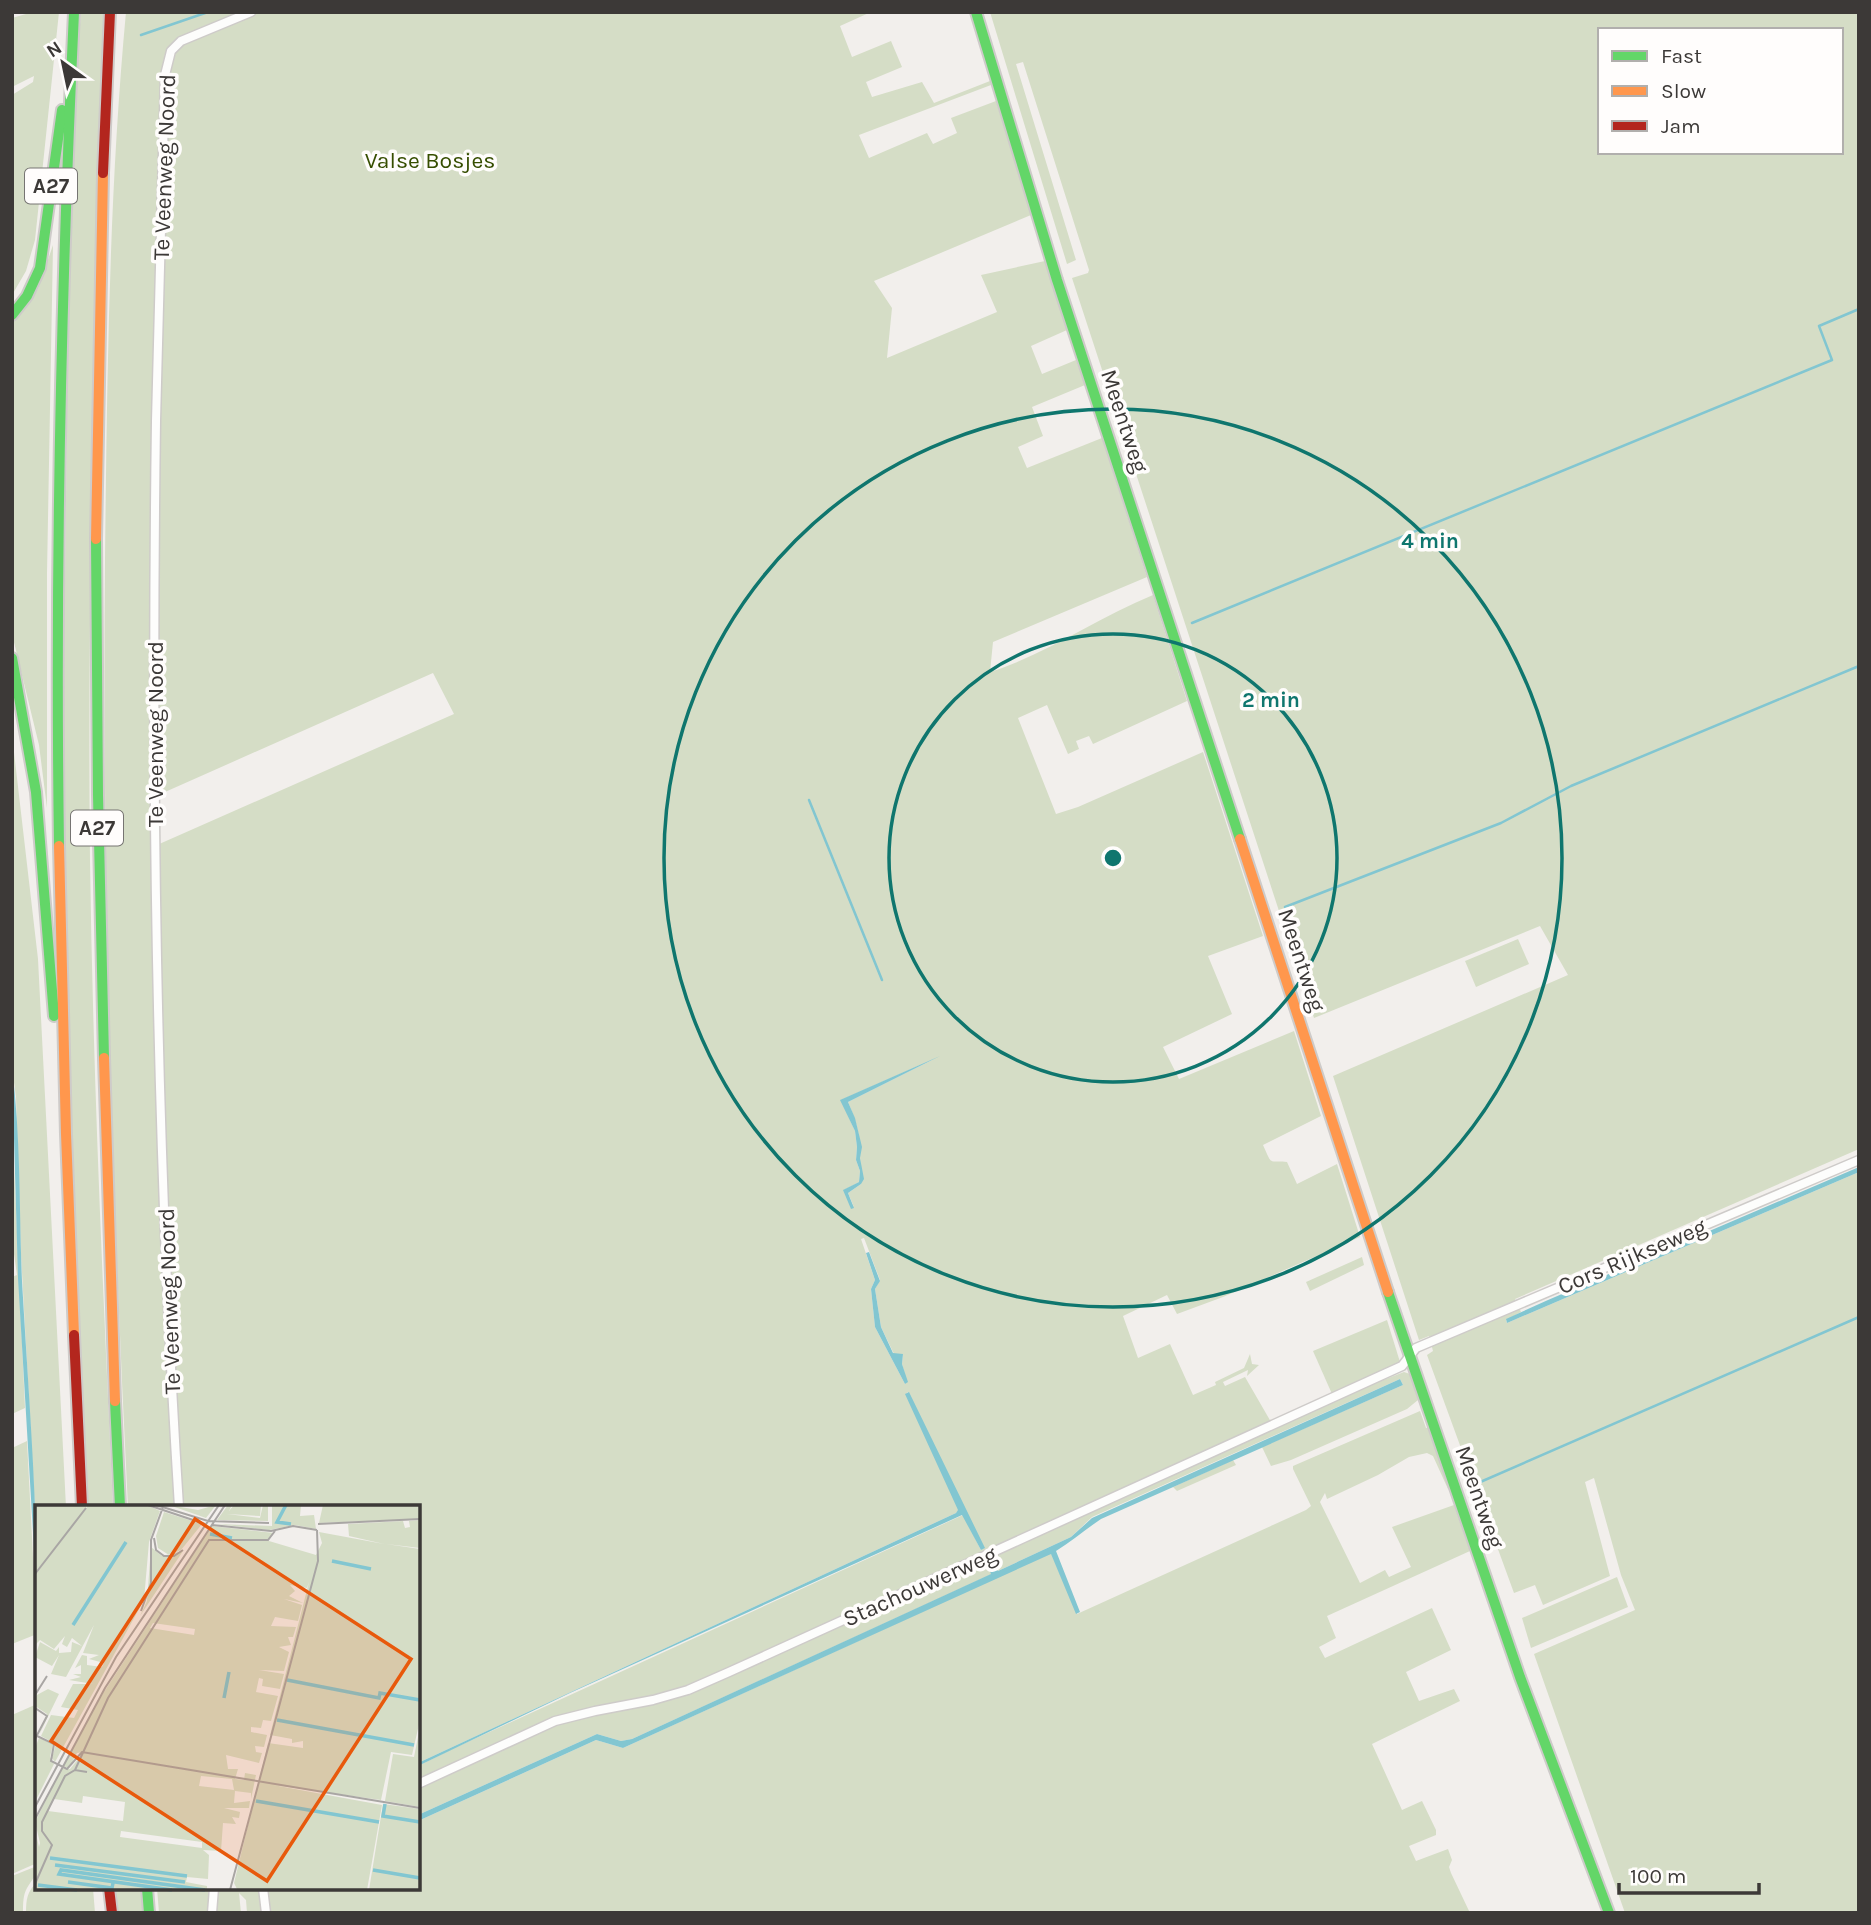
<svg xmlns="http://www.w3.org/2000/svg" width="1871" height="1925" font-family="Karla,sans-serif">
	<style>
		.green { fill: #d5ddc6; fill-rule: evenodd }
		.water { fill: #82c6d1 }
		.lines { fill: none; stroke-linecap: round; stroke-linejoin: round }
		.stream { stroke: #82c6d1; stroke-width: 2.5 }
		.street-casing { stroke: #cecbc9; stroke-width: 11 }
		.fast-casing { stroke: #cecbc9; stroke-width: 14 }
		.slow-casing { stroke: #cecbc9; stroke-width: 14 }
		.jam-casing { stroke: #cecbc9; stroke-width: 14 }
		.street { stroke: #fdfdfc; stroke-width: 8 }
		.fast { stroke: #63d668; stroke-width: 10 }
		.slow { stroke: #ff974d; stroke-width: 10 }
		.jam { stroke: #b3261e; stroke-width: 10 }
		.ring { fill: none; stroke: #0f766e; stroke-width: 3.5 }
		.labels { text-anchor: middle; stroke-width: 7; stroke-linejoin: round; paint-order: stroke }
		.shield { fill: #fffdfc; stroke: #767472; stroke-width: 2 }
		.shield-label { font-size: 21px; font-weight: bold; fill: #3c3937 }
		.park-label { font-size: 23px; fill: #364e00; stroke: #fffdfc }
		.street-label { font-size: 23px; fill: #3c3937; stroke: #fffdfc }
		.inset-river { fill: none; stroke: #82c6d1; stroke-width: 3.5 }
		.inset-road { fill: none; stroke: #a9a6a4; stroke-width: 2 }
		.view { fill: #e8590c; fill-opacity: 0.15; stroke: #e8590c; stroke-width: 3.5 }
		.inset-edge { fill: none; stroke: #3c3937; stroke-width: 3.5 }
		.centre { fill: #0f766e; stroke: #fffdfc; stroke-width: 3.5 }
		.ring-label { font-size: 21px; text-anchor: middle; font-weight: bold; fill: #0f766e; stroke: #fffdfc; stroke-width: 7; stroke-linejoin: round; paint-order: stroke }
	</style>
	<rect width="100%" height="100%" fill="#f2efec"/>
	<g class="green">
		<polygon points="33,12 59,12 35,240 26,271 12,295 12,95 33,82 34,76 12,87 12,18"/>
		<path d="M81,12H104C96,295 87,578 90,861C93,1076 103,1292 113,1507H88C78,1319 70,1132 66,944C63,796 64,648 66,500C68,338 67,174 81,12Z"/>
		<path d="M126,12H243L176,40L165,54L161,72L152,774L177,1507H128C112,1191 102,876 105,560C107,377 109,194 126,12Z"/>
		<path d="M257,12H871L840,26L852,57L891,41L902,67L866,82L872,97L922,82L934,103L990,81L991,85L859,135L869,158L927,133L933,144L957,133L951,118L996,101L1031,215L874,281L892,308L887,358L997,312L981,275L1045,261L1067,330L1031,346L1042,374L1076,360L1085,385L1032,407L1043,436L1018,447L1027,468L1102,438L1147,577L993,642L990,672C1047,654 1097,618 1153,595L1187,701L1093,744L1089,736L1076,741L1079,749L1068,754L1047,705L1018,718L1056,814L1078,807L1203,752L1263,936L1208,956L1232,1014L1163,1047L1179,1079L1294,1031L1321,1116L1263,1145C1273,1167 1268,1160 1287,1162L1297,1184L1337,1164L1360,1237L1223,1297L1177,1314L1167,1295L1123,1316L1138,1358L1170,1344L1193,1395L1216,1385L1215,1382L1244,1368L1250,1354L1252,1364L1259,1365L1247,1376L1248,1370L1223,1382L1225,1386L1245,1377L1271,1422L699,1681L666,1692L592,1708L418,1781V1766L448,1751L963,1515L981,1550L984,1548L908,1392L906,1394L959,1510L956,1513L418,1763V1507H181L166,1165L157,845L454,714L433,673L156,796L158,426L169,74L176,52L183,43ZM936,1058L848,1102C856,1120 861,1137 860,1156C860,1166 863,1174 861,1184L848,1193L854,1207L844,1190L859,1182L860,1171L856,1160L857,1147L855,1131L841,1100ZM864,1238L880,1280L875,1289L881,1327L894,1354H903L902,1364L907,1382L905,1384L875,1327L871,1289L875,1280L861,1239Z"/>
		<path d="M990,12H1859V1149L1515,1299L1521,1312L1506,1320L1507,1323L1859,1172V1913H1625L1534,1654L1635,1610L1621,1575L1594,1478L1585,1482L1610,1576L1543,1605L1535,1585L1514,1593L1427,1355L1433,1351L1429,1336L1419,1340L1333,1076L1568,975L1540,926L1314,1018L1072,278L1088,273L1089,270L1023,62L1016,64L1076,260L1067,264ZM1600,30H1841V152H1600Z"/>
		<polygon points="53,245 47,573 47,808 39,745 12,634 12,323 38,289"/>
		<polygon points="12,735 38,959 66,1507 37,1507 37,1547 21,1254 16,1097 12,1068"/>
		<polygon points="1518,939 1529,964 1476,987 1465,961"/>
		<polygon points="12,1122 25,1408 12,1414 12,1277 17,1275 12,1240"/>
		<polygon points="1362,1257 1364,1265 1310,1291 1306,1282"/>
		<polygon points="1387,1320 1400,1362 1332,1394 1313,1351"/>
		<polygon points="1404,1372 1410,1374 1418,1400 1407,1409 1291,1460 1271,1466 1262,1447 1403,1385 1400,1379 1092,1517 1071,1537 998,1571 993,1563 988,1565 992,1574 632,1739 621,1741 597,1734 418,1815 418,1788 550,1727 580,1718 657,1703 1133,1494 1360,1389"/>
		<polygon points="1420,1411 1426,1428 1429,1427 1451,1490 1448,1489 1433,1456 1427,1453 1409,1457 1378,1475 1327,1499 1325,1493 1320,1502 1360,1583 1385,1570 1389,1577 1411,1567 1392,1527 1454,1505 1470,1551 1327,1616 1336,1638 1319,1647 1325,1658 1432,1608 1451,1650 1406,1672 1419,1701 1454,1689 1460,1701 1372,1744 1402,1810 1422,1801 1436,1830 1436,1835 1409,1846 1416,1861 1448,1849 1452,1860 1449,1867 1451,1873 1470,1913 268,1913 266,1890 271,1888 418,1888 418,1821 596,1740 623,1748 1051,1553 1077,1614 1306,1510 1311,1506 1293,1469 1293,1466"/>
		<polygon points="27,1441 37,1634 12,1644 12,1448"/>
		<polygon points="1233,1460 1236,1465 1177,1491 1173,1487"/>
		<polygon points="1617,1577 1628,1607 1531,1648 1522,1618"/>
		<polygon points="37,1704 37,1863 12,1874 12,1715"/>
		<path d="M37,1866C37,1876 32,1879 27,1888C23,1895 23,1904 23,1913H12V1876Z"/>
		<path d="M37,1882V1888H93L95,1913H26C26,1899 27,1892 37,1882Z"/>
		<polygon points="115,1888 142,1888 144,1913 117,1913"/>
		<polygon points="157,1888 209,1888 208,1913 159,1913"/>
		<polygon points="220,1888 261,1888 263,1913 247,1913 246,1900 239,1893 241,1913 217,1913 216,1899"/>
	</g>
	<g class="water">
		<polygon points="940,1056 848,1102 855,1118 862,1147 860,1158 864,1179 861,1184 848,1193 854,1208 851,1209 843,1190 859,1182 860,1171 856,1160 857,1147 855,1131 840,1100"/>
		<path d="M12,1068C21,1138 19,1210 22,1281C28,1387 37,1493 37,1600L18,1278Z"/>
		<polygon points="1859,1167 1859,1172 1507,1323 1506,1319 1548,1300"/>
		<polygon points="869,1252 880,1281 875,1289 881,1327 893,1353 903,1354 902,1364 908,1382 905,1384 875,1327 871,1289 875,1280 866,1253"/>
		<path d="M1400,1379L1403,1385L1101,1519C1086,1529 1072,1541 1056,1551L1080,1612L1076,1614L1051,1554L623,1748L596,1740L418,1821V1815L597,1734L621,1741L632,1739L991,1574L988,1565L993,1563L998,1571L1071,1537L1092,1518Z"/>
		<polygon points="909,1392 985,1548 981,1550 962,1515 570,1693 418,1766 418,1763 956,1513 958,1510 905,1394"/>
	</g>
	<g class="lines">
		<g class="stream">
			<polyline points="141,35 208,12"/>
			<polyline points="1192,623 1832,360 1819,326 1859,309"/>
			<polyline points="809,800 882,980"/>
			<polyline points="1285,907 1501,823 1571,786 1859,666"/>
			<polyline points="1478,1483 1859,1317"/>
		</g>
		<defs>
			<g id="street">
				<path d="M179,1507C156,1146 151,782 156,421C158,305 162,190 165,75L171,51L181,41L251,12"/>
				<polyline points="418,1784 555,1721 595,1711 653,1700 688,1690 729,1672 1402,1366 1416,1348 1859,1160"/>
				<polyline points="263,1888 266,1913"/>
				<polyline points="212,1913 214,1888"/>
			</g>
			<g id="fast">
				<polyline points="976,12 1057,280 1240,839"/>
				<polyline points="12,315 27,296 40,268 62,110"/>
				<polyline points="96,539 98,795 104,1058"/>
				<polyline points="12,658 36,792 54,1016"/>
				<path d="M59,846C55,567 61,290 74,12"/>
				<polyline points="1388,1292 1520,1677 1609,1913"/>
				<polyline points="115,1401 120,1507"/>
				<polyline points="147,1888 149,1913"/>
			</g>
			<g id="slow">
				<polyline points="96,539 103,173"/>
				<polyline points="1240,839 1388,1292"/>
				<polyline points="59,846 66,1134 74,1335"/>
				<polyline points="104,1058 115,1401"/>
			</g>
			<g id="jam">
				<polyline points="103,173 110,12"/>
				<polyline points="74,1335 82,1507"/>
				<polyline points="109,1888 112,1913"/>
			</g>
		</defs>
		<use href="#street" class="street-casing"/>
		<use href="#fast" class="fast-casing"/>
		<use href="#slow" class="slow-casing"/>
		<use href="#jam" class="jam-casing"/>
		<use href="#street" class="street"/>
		<use href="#fast" class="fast"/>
		<use href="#slow" class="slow"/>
		<use href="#jam" class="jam"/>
	</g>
	<g class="ring">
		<circle cx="1113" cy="858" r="224"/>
		<circle cx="1113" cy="858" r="449"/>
	</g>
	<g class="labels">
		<g class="shield">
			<rect x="25" y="168.5" width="52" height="35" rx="5"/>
			<rect x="71" y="810.5" width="52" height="35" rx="5"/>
		</g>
		<g class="shield-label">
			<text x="51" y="193">A27</text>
			<text x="97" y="835">A27</text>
		</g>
		<g class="park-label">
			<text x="430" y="168">Valse Bosjes</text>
		</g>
		<g class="street-label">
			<text transform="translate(164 167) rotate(-88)" y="8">Te Veenweg Noord</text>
			<text transform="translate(1125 421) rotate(72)" y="8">Meentweg</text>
			<text transform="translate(155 734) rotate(-90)" y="8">Te Veenweg Noord</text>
			<text transform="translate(1302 960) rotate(72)" y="8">Meentweg</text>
			<text transform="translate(1632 1256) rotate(-23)" y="8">Cors Rijkseweg</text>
			<text transform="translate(169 1301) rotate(-92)" y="8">Te Veenweg Noord</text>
			<text transform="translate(1480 1497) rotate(71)" y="8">Meentweg</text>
			<text transform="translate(920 1586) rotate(-24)" y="8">Stachouwerweg</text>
		</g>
	</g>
	<g transform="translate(35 1505)">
		<rect width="385" height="385" fill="#f2efec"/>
		<path d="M0,0H52L50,5L53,0H112L125,6L114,37L109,95L20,257L17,253L21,239L6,231L16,210L39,213L43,205L26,202L38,179H58L34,175L46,172L38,169H46V160L40,163L47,150L52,151V160L67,162L69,158L54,154L64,150L48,148L59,120L31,172L16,169L24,150L17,161L0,152L5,137L21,146L24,142V148L36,147L37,137L47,141L37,133L32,142L27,139L30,131L19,144L5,135L0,140V70L9,58L0,68ZM134,0L163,5L181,0L171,13ZM193,0H197L194,6L199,0H226L225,11L192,9L225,13L228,0H233V16L182,15ZM237,0H266L265,11L279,10L281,24L260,20L234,25L182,19L237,21ZM288,0H385V14L284,18ZM129,7L167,19L146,45L134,50L123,43L121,31ZM385,15V43L351,39L385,44V215L377,250L356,247L346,295L238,280L347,300L332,385H197L202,384L199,378L233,238L268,243V236L257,238V234L235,230L274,77L272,83L255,80L260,86L254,91L268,98L249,94L267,100L263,116L240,112L236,121L261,122L258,132H253L256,140L244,142L254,147L249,166L224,165L249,169L245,184L227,181L228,174L224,173L221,187L243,191L236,216L228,215L226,223L216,222V227L232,230L229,242L220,241L221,247L227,248L224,258L191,250L193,264H203L200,274L209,275L210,268L221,270L216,294V288L200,286L199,298L215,296L214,303H189L205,307L204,313L197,312L201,319L188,318L186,346L168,345L174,350L173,374L152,372L151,377L172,381V385H0L2,333L4,342L5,338L0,317L27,263L35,264L49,247L42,248L34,263L28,261L65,193L177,21L239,28L233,35L196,36H234L281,50L287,38L284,27L349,39L314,31L313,19L368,16L370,23L375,22L374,16ZM118,118L160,124L159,130L115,123ZM166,271L197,274L199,285L164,281ZM48,291L90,297L88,316L13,306L19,294L47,298ZM86,326L167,337V343L85,332ZM116,42L127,51L148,46L105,111L112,96ZM13,184L24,189L4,230L12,209L0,201V191ZM385,222V302L350,296L358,249L379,252ZM4,233L18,239L15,252L19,259L0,297V243ZM348,299L385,304V385H334Z" fill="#d5ddc6" fill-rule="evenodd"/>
		<path class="inset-river" d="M251,0L242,17L256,19M175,29L197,33M297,56L336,64M38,120L91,37M252,175L344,193L345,188L385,195M189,193L194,167M242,215L379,240M221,296L344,317M350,299L348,311L385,317M15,353L152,371M20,360L150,377M338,365L385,373M33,377L77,383L78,378M3,380L42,385M137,385L24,369L26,365L170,385"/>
		<path class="inset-road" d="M113,0L170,19M121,0L173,16L234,18M283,19L385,14M177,20L236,26L258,21L282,25M119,33L121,45L129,51H139L148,45M0,69L51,3M106,106L116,78V35L128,2M0,190L12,171M0,203L12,211L0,234M0,230L19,239L16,256L32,264L47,247L385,303M40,265L73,193L174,35H233L240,26M0,302L81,152L184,0M0,314L70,183L190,0M0,379L17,340L7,326V317L30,271L40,265L52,267M195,385L283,56L282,25"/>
		<path class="view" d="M160,14L376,154L232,376L16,236Z"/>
		<rect width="385" height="385" class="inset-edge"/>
	</g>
	<circle cx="1113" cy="858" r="10" class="centre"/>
	<g class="ring-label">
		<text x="1430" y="548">4 min</text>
		<text x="1271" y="707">2 min</text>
	</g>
	<rect width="1871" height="1925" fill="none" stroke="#3c3937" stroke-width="28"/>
	<rect x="1598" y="28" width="245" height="126" fill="#fffdfc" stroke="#b1afad" stroke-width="2"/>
	<rect x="1612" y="51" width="35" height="10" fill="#63d668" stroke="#b1afad" stroke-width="2"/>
	<text x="1661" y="63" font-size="21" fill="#3c3937">Fast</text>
	<rect x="1612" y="86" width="35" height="10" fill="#ff974d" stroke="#b1afad" stroke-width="2"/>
	<text x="1661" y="98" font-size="21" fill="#3c3937">Slow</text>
	<rect x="1612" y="121" width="35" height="10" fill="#b3261e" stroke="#b1afad" stroke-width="2"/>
	<text x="1661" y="133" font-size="21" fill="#3c3937">Jam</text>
	<g transform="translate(63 63) rotate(327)" stroke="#fffdfc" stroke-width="5" paint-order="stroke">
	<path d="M0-5L12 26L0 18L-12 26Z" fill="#3c3937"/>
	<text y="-10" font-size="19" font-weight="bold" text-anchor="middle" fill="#3c3937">N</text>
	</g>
	<path d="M1619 1883v10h140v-10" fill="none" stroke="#3c3937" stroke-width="3.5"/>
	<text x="1630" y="1883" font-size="21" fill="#3c3937" stroke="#fffdfc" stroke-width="5" paint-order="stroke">100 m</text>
</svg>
